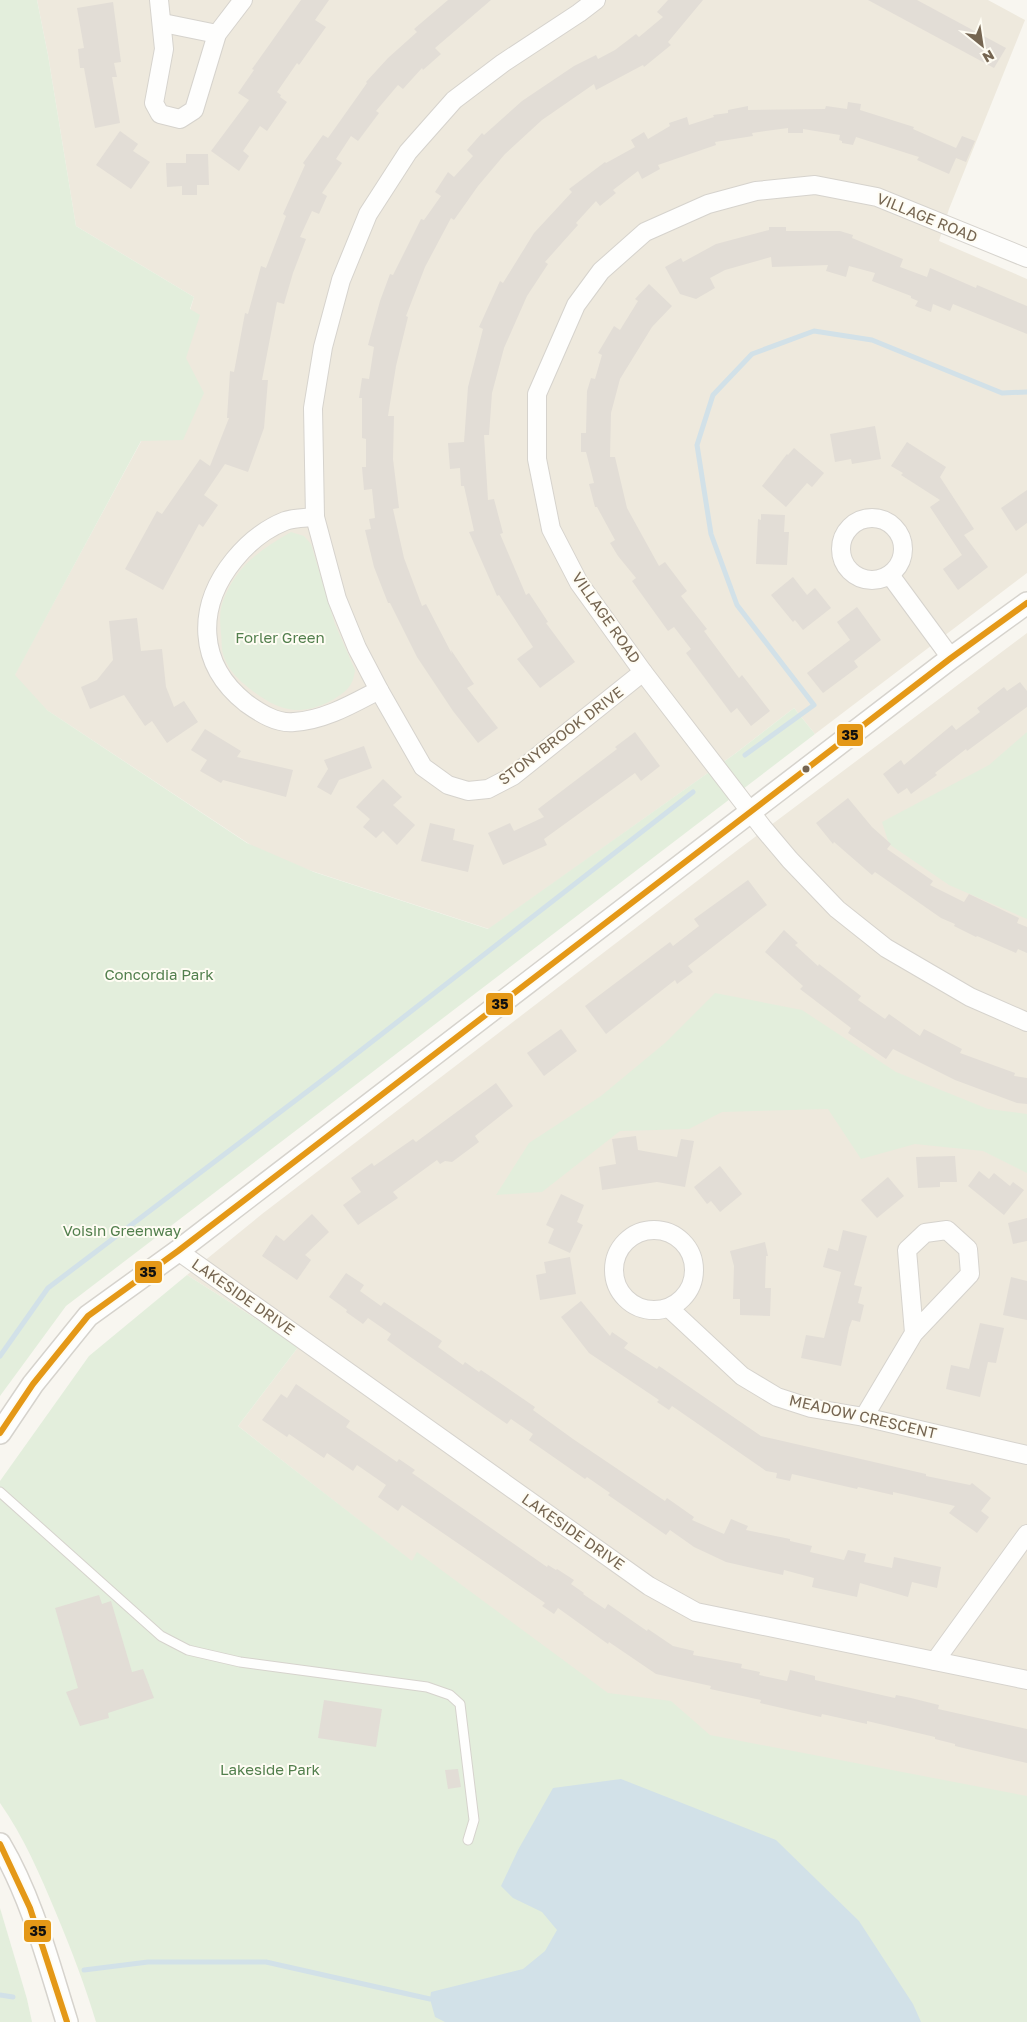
<svg xmlns="http://www.w3.org/2000/svg" width="1027" height="2022" font-family="'Golos Text',sans-serif">
	<style>
		.residential { fill: #eee9dd }
		.green { fill: #e3eedc }
		.water { fill: #d2e1e8 }
		.lines { fill: none; stroke-linecap: round; stroke-linejoin: round }
		.stream { stroke: #d2e1e8; stroke-width: 5 }
		.building { fill: #e2ddd6 }
		.service-casing { stroke: #d6d3cd; stroke-width: 11 }
		.minor-casing { stroke: #d6d3cd; stroke-width: 20 }
		.tertiary-casing { stroke: #d6d3cd; stroke-width: 24 }
		.service { stroke: #fefefd; stroke-width: 9 }
		.minor { stroke: #fefefd; stroke-width: 18 }
		.tertiary { stroke: #fefefd; stroke-width: 21 }
		.bus-1-casing { stroke: #fefcf3; stroke-width: 10 }
		.bus-1 { stroke: #e49817; stroke-width: 6 }
		.bus-dot { fill: #756551; stroke: #fefcf3; stroke-width: 2 }
		.labels { text-anchor: middle; stroke-width: 4; stroke-linejoin: round; paint-order: stroke }
		.street-label { font-size: 15px; fill: #756551; stroke: #fefcf3 }
		.park-label { font-size: 15px; fill: #527f4d; stroke: #fefcf3 }
		.line-badge { stroke: #fefcf3; stroke-width: 2 }
		.pale-badge-label { font-size: 14px; text-anchor: middle; font-weight: bold; fill: #111 }
	</style>
	<rect width="100%" height="100%" fill="#f8f6f0"/>
	<g class="residential">
		<polygon points="37,0 988,0 1025,20 949,209 939,241 1027,279 1027,573 815,734 794,708 736,753 489,929 269,857 9,685 163,401 194,297 76,226 48,55"/>
		<polygon points="1027,633 1027,1812 651,1733 438,1582 238,1426 299,1346 187,1275 262,1214 735,852"/>
	</g>
	<g class="green">
		<polygon points="0,0 37,0 48,55 76,226 194,297 190,309 200,315 186,358 204,393 183,440 141,441 15,675 47,710 247,843 314,872 488,929 736,753 794,708 815,734 66,1306 0,1396"/>
		<path d="M291,532L304,536L311,544L335,624L355,670C353,686 347,691 334,699C301,718 278,711 250,689C239,680 229,671 224,657C221,650 222,641 221,634C220,623 219,611 223,601C237,565 260,550 291,532Z"/>
		<polygon points="1027,732 1027,919 949,885 889,844 882,822 989,765"/>
		<polygon points="715,993 802,1010 896,1072 988,1109 1027,1114 1027,1173 983,1151 915,1144 861,1159 828,1109 722,1112 689,1129 620,1131 542,1192 496,1195 529,1143 601,1096 665,1043"/>
		<path d="M187,1275L299,1346L238,1426L412,1561L417,1552L608,1693L671,1701L710,1735L1027,1796V2022H96C85,1985 71,1949 56,1913C40,1875 24,1837 0,1803V1481L89,1356Z"/>
		<polygon points="0,1908 27,1999 32,2022 0,2022"/>
	</g>
	<polygon class="water" points="621,1779 776,1840 859,1921 913,2004 921,2022 445,2022 435,2017 430,1999 431,1992 523,1969 545,1951 557,1930 542,1912 513,1898 501,1886 518,1850 553,1788"/>
	<g class="lines">
		<g class="stream">
			<polyline points="745,755 814,705 737,605 711,534 697,445 713,395 752,354 814,331 872,340 1002,393 1027,392"/>
			<polyline points="0,1356 48,1288 333,1072 693,792"/>
			<polyline points="84,1970 148,1962 266,1962 430,1999"/>
			<polyline points="0,1995 13,1997"/>
		</g>
	</g>
	<g class="building">
		<polygon points="301,0 329,0 315,20 326,27 299,65 297,63 277,92 281,95 280,97 287,102 267,131 260,126 243,151 249,156 239,171 211,151 249,100 238,93 254,70 252,69"/>
		<polygon points="448,0 491,0 435,48 441,54 423,70 422,68 403,89 398,85 376,111 379,113 358,141 351,136 336,159 342,163 322,193 327,196 319,214 312,211 300,237 306,239 293,273 284,304 277,302 262,380 268,380 264,428 248,472 225,464 204,495 218,505 203,527 199,524 163,590 125,569 157,511 162,514 200,459 210,466 229,418 227,418 230,371 234,372 245,313 248,314 261,266 266,268 286,216 283,214 305,165 303,163 323,135 328,138 367,83 366,82 388,58 417,32 414,29"/>
		<polygon points="668,0 703,0 668,42 671,45 644,67 643,65 596,90 594,84 542,120 505,154 478,186 454,220 451,218 425,267 406,316 408,317 396,366 388,416 394,416 393,459 399,508 393,509 404,558 422,606 426,604 452,654 451,650 474,684 467,688 498,728 478,743 453,711 417,657 390,603 388,603 374,567 365,530 371,529 369,519 375,518 372,489 364,490 362,467 366,467 366,439 362,438 362,398 359,398 362,378 369,379 374,347 368,345 380,301 390,274 393,275 421,219 424,220 441,196 435,192 448,172 454,177 473,156 467,150 482,133 484,135 522,101 574,66 596,55 598,59 615,50 636,34 639,37 663,17 657,12"/>
		<polygon points="868,0 917,0 1006,48 994,68"/>
		<polygon points="113,2 121,62 114,63 117,77 112,77 120,123 95,128 84,68 80,68 78,49 84,48 77,8"/>
		<polygon points="848,102 861,104 860,110 914,127 913,129 956,148 962,136 975,141 966,162 956,158 949,174 917,160 919,157 856,137 853,145 842,143 842,141 839,140 840,135 803,129 803,133 788,133 788,128 752,133 753,136 715,142 716,145 658,165 660,169 642,179 638,171 613,190 616,193 600,206 596,201 576,223 578,225 545,262 548,264 527,296 504,348 492,393 489,435 484,435 488,500 494,499 503,533 500,534 526,595 529,593 548,622 546,623 575,662 540,688 517,659 533,647 499,595 497,596 469,532 474,531 464,486 461,486 460,468 450,469 448,443 464,442 468,387 483,329 479,327 500,281 503,283 534,233 572,192 569,189 605,162 606,163 635,147 631,140 644,132 648,139 670,126 669,123 687,117 689,125 714,117 713,115 728,113 728,110 748,106 748,110 825,109 826,106 847,109"/>
		<polygon points="120,131 138,144 133,151 150,162 131,189 96,165"/>
		<polygon points="186,154 208,154 209,185 197,185 197,195 182,195 182,186 167,187 166,163 186,163"/>
		<polygon points="769,227 786,227 786,231 840,231 853,235 852,238 903,259 900,267 927,277 930,268 976,288 977,285 1027,306 1027,334 953,304 950,311 933,304 931,312 915,306 918,301 911,298 911,296 872,281 875,273 849,266 846,277 826,271 828,265 772,267 771,257 725,270 710,278 715,288 696,299 680,294 665,267 681,258 683,262 716,244 769,230"/>
		<polygon points="649,284 672,306 652,327 620,379 611,413 610,457 615,457 627,508 659,566 665,562 687,591 681,596 707,629 704,631 739,678 742,675 770,711 751,726 737,708 731,713 686,653 691,649 674,627 668,631 632,581 636,578 618,556 610,543 615,540 597,507 595,507 589,484 594,483 586,452 581,452 581,433 586,433 587,391 591,378 595,379 602,355 598,353 614,326 620,330 638,301 635,299"/>
		<polygon points="875,426 881,459 852,464 851,459 835,462 830,434"/>
		<polygon points="907,442 946,467 940,477 974,529 964,535 988,567 958,590 943,569 962,555 930,507 940,500 901,475 903,473 891,466"/>
		<polygon points="794,448 824,473 812,487 807,483 786,507 762,486 787,454 788,455"/>
		<polygon points="1027,490 1027,523 1016,531 1001,508"/>
		<polygon points="761,514 785,515 784,532 789,532 787,565 756,564 758,519 761,520"/>
		<polygon points="793,577 807,595 815,588 831,608 803,630 795,620 793,622 771,595"/>
		<polygon points="857,607 881,640 854,661 858,667 823,693 807,673 850,640 837,622"/>
		<polygon points="137,618 141,651 162,649 166,687 174,707 184,701 198,722 167,743 152,721 145,726 124,695 90,709 81,687 97,680 113,660 109,621"/>
		<polygon points="1020,682 1027,691 1027,707 967,751 966,749 935,773 937,775 911,794 907,788 898,794 883,774 901,760 904,765 952,725 956,730 980,712 977,708 1004,687 1007,691"/>
		<polygon points="205,729 241,751 237,757 293,770 286,797 223,780 221,783 200,771 207,760 191,750"/>
		<polygon points="635,732 660,766 641,781 635,773 544,839 547,845 503,865 488,833 510,823 514,831 544,817 538,809 617,749 615,747"/>
		<polygon points="364,746 372,768 339,780 331,795 317,787 328,769 324,760"/>
		<polygon points="383,779 402,797 393,805 415,825 397,845 383,831 376,838 363,827 370,819 356,807"/>
		<polygon points="848,798 872,827 891,844 887,849 933,881 930,885 964,902 969,894 1019,918 1017,923 1027,927 1027,953 1018,949 1016,953 977,936 976,937 954,926 955,924 941,918 875,872 872,875 834,842 833,844 816,823"/>
		<polygon points="430,823 455,829 453,840 474,845 468,872 421,861"/>
		<polygon points="748,880 767,905 688,966 693,972 677,984 675,980 606,1034 585,1006 670,942 673,946 699,926 694,919"/>
		<polygon points="784,930 798,943 795,945 818,966 819,964 861,996 858,1000 885,1019 889,1014 920,1036 924,1029 962,1049 960,1053 1015,1073 1014,1076 1027,1078 1027,1104 1017,1103 955,1080 893,1049 886,1059 848,1033 851,1028 800,989 803,986 765,952"/>
		<polygon points="561,1029 577,1051 544,1076 527,1053"/>
		<polygon points="496,1083 513,1106 475,1136 479,1142 452,1162 445,1161 440,1164 437,1160 393,1192 398,1198 358,1225 343,1205 361,1192 351,1178 372,1163 374,1166 413,1139 416,1142"/>
		<polygon points="636,1136 638,1150 677,1157 681,1139 694,1141 685,1187 657,1182 602,1190 599,1167 616,1164 612,1139"/>
		<polygon points="955,1156 957,1182 940,1182 940,1187 918,1188 916,1157"/>
		<polygon points="720,1166 742,1194 720,1212 711,1201 707,1204 694,1187"/>
		<polygon points="979,1171 989,1179 994,1173 1010,1186 1013,1182 1024,1190 1004,1215 968,1186"/>
		<polygon points="888,1177 904,1196 877,1218 861,1200"/>
		<polygon points="561,1194 584,1205 577,1222 583,1225 570,1253 548,1243 554,1229 546,1225"/>
		<polygon points="312,1214 329,1232 305,1255 311,1260 297,1280 262,1256 276,1235 284,1241"/>
		<polygon points="1027,1218 1027,1241 1013,1244 1008,1223"/>
		<polygon points="843,1230 867,1236 854,1285 862,1287 858,1303 864,1305 860,1322 852,1320 849,1328 841,1366 801,1358 806,1335 824,1338 841,1272 823,1267 828,1248 838,1251"/>
		<polygon points="765,1242 768,1256 766,1256 765,1288 771,1288 770,1316 740,1315 740,1299 733,1299 734,1266 730,1251"/>
		<polygon points="570,1257 576,1294 540,1300 536,1275 546,1273 544,1262"/>
		<polygon points="346,1273 364,1285 360,1291 381,1306 384,1302 442,1341 438,1347 463,1365 465,1362 479,1372 481,1370 535,1407 533,1410 573,1439 665,1501 667,1498 694,1517 692,1520 724,1534 731,1519 748,1526 746,1530 790,1539 790,1541 812,1546 810,1552 844,1560 848,1550 866,1554 864,1562 892,1568 894,1557 941,1567 937,1588 912,1582 908,1597 860,1583 857,1597 812,1587 814,1578 784,1570 783,1575 726,1562 694,1547 670,1530 666,1535 608,1495 610,1493 587,1477 585,1479 529,1440 533,1434 511,1419 507,1424 409,1356 387,1340 391,1334 368,1318 363,1324 346,1312 347,1310 329,1297"/>
		<polygon points="1011,1277 1027,1281 1027,1320 1003,1315"/>
		<polygon points="581,1301 610,1336 612,1332 628,1343 624,1348 657,1369 659,1366 761,1436 926,1474 926,1476 970,1485 972,1483 991,1498 981,1511 989,1517 977,1533 949,1513 955,1506 893,1492 893,1495 858,1487 857,1489 792,1474 790,1481 776,1478 777,1473 766,1471 672,1406 669,1410 657,1402 659,1400 589,1353 561,1317"/>
		<polygon points="980,1323 1004,1328 996,1363 988,1362 980,1397 946,1389 951,1365 969,1369"/>
		<polygon points="296,1384 350,1421 346,1427 397,1462 399,1459 415,1470 412,1473 547,1567 548,1565 556,1570 557,1569 574,1580 571,1584 584,1593 583,1594 605,1609 608,1604 647,1631 648,1629 673,1646 694,1651 693,1655 742,1664 741,1668 760,1672 759,1675 787,1681 790,1670 815,1676 815,1680 895,1698 896,1695 911,1698 939,1705 938,1709 1027,1729 1027,1763 955,1746 955,1744 935,1739 935,1737 867,1721 867,1724 822,1714 821,1717 760,1703 761,1700 710,1689 711,1686 656,1674 609,1642 608,1644 558,1608 554,1614 542,1606 545,1603 402,1505 398,1511 378,1497 386,1485 357,1465 353,1471 327,1453 324,1458 289,1434 287,1437 262,1420 281,1394 287,1398"/>
		<polygon points="99,1595 102,1604 111,1601 132,1672 143,1669 154,1698 108,1713 109,1718 80,1726 66,1692 78,1688 55,1608"/>
		<polygon points="324,1700 382,1709 376,1747 318,1738"/>
		<polygon points="458,1769 461,1787 448,1789 445,1770"/>
	</g>
	<g class="lines">
		<defs>
			<polyline id="service" points="0,1492 161,1636 188,1650 240,1662 427,1687 450,1695 460,1704 474,1820 468,1840"/>
			<g id="minor">
				<polyline points="159,0 164,49 154,103 160,114 180,119 194,110 217,34 243,0"/>
				<polyline points="596,0 579,13 503,63 454,100 408,152 368,214 341,280 323,347 313,408 315,517 337,599 357,648 379,690 423,767 448,785 468,791 488,789 513,776 643,672"/>
				<polyline points="163,23 217,34"/>
				<polyline points="1027,258 877,197 815,185 756,191 708,204 645,232 601,271 576,305 537,394 537,459 551,529 579,583 643,672 763,828 790,860 837,909 886,948 970,997 1027,1022"/>
				<path d="M315,517C305,518 293,518 285,521C265,529 247,544 234,560C196,607 197,664 246,703C260,713 277,724 294,722C325,720 352,704 379,690"/>
				<circle cx="872" cy="549" r="31"/>
				<polyline points="890,575 951,658"/>
				<circle cx="654" cy="1270" r="40"/>
				<polyline points="178,1251 649,1586 696,1612 1027,1680"/>
				<polyline points="669,1308 742,1376 777,1397 811,1408 864,1417 1027,1455"/>
				<polyline points="864,1417 914,1333 970,1274 968,1249 947,1230 925,1233 907,1250 914,1333"/>
				<polyline points="935,1661 1027,1534"/>
			</g>
			<g id="tertiary">
				<polyline points="0,1433 33,1384 88,1316 178,1251 951,658 1027,603"/>
				<path d="M0,1844C32,1898 48,1962 67,2022"/>
			</g>
		</defs>
		<use href="#service" class="service-casing"/>
		<use href="#minor" class="minor-casing"/>
		<use href="#tertiary" class="tertiary-casing"/>
		<use href="#service" class="service"/>
		<use href="#minor" class="minor"/>
		<use href="#tertiary" class="tertiary"/>
		<defs>
			<g id="bus-1">
				<polyline points="0,1433 33,1384 88,1316 178,1251 951,658 1027,603"/>
				<polyline points="0,1844 30,1908 67,2022"/>
			</g>
		</defs>
		<use href="#bus-1" class="bus-1-casing"/>
		<use href="#bus-1" class="bus-1"/>
	</g>
	<circle class="bus-dot" cx="806" cy="769" r="4.5"/>
	<g class="labels">
		<g class="street-label">
			<text transform="translate(927 218) rotate(22)" y="5">VILLAGE ROAD</text>
			<text transform="translate(606 618) rotate(55)" y="5">VILLAGE ROAD</text>
			<text transform="translate(561 736) rotate(-37)" y="5">STONYBROOK DRIVE</text>
			<text transform="translate(243 1297) rotate(35)" y="5">LAKESIDE DRIVE</text>
			<text transform="translate(863 1417) rotate(13)" y="5">MEADOW CRESCENT</text>
			<text transform="translate(573 1532) rotate(35)" y="5">LAKESIDE DRIVE</text>
		</g>
		<g class="park-label">
			<text x="280" y="643">Forler Green</text>
			<text x="159" y="980">Concordia Park</text>
			<text x="122" y="1236">Voisin Greenway</text>
			<text x="270" y="1775">Lakeside Park</text>
		</g>
	</g>
	<g class="line-badge">
		<rect x="836" y="723" width="28" height="24" rx="5" fill="#e49817"/>
		<rect x="485" y="992" width="29" height="24" rx="5" fill="#e49817"/>
		<rect x="134" y="1260" width="29" height="24" rx="5" fill="#e49817"/>
		<rect x="23" y="1919" width="29" height="24" rx="5" fill="#e49817"/>
	</g>
	<g class="pale-badge-label">
		<text x="850" y="740">35</text>
		<text x="500" y="1009">35</text>
		<text x="148" y="1277">35</text>
		<text x="38" y="1936">35</text>
	</g>
	<g transform="translate(982 45) rotate(150)" stroke="#fefcf3" stroke-width="4" paint-order="stroke">
	<path d="M0-4L9 19L0 12L-9 19Z" fill="#756551"/>
	<text y="-8" font-size="14" font-weight="bold" text-anchor="middle" fill="#756551">N</text>
	</g>
</svg>
